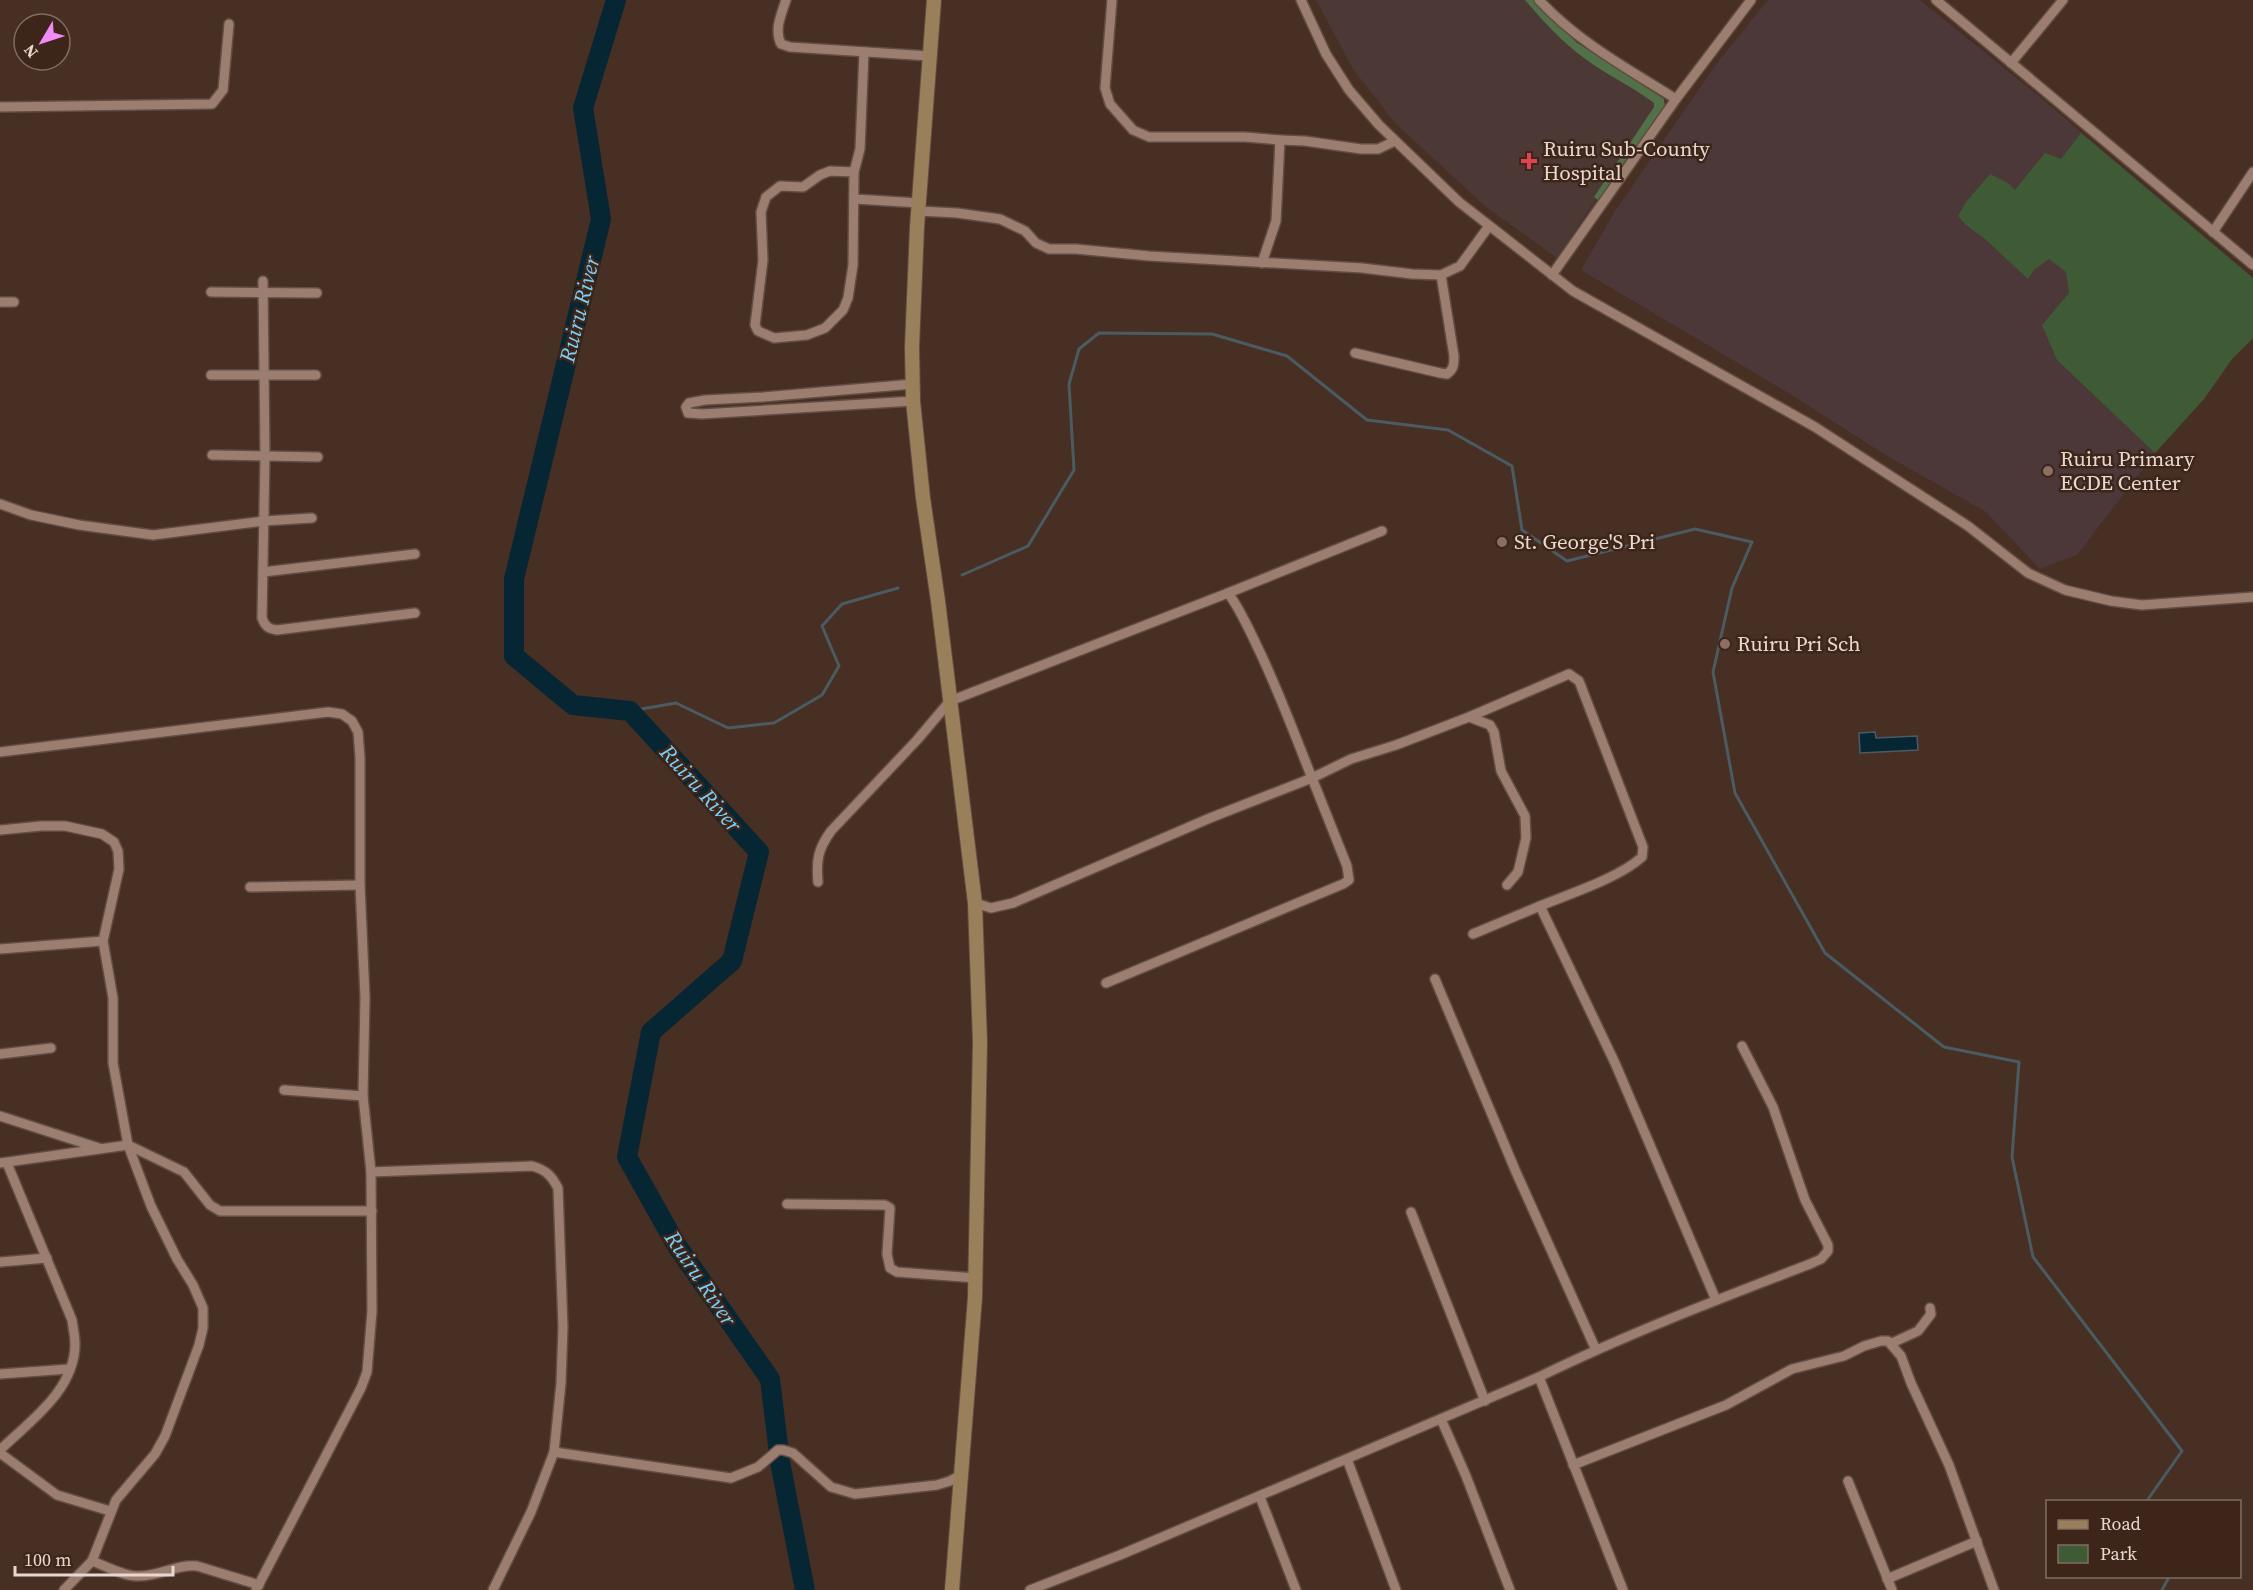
<svg xmlns="http://www.w3.org/2000/svg" width="2253" height="1590" font-family="'Source Serif 4',serif">
	<style>
		.education { fill: #4c3739 }
		.medical { fill: #4c3834 }
		.green { fill: #3f5b35 }
		.forest { fill: #527148 }
		.water { fill: #072634; stroke: #4a5b62; stroke-width: 1.5 }
		.lines { fill: none; stroke-linecap: round; stroke-linejoin: round }
		.stream { stroke: #4a5b62; stroke-width: 3 }
		.river { stroke: #072634; stroke-width: 20 }
		.minor-casing { stroke: #614d42; stroke-width: 12 }
		.secondary-casing { stroke: #614d42; stroke-width: 16 }
		.minor { stroke: #9b7e70; stroke-width: 9 }
		.secondary { stroke: #9a7f5b; stroke-width: 14 }
		.health-dot { fill: #e0444e; stroke: #3d2519; stroke-width: 2 }
		.education-dot { fill: #8d6e63; stroke: #3d2519; stroke-width: 2 }
		.labels { text-anchor: middle; stroke-width: 5; stroke-linejoin: round; paint-order: stroke }
		.poi-label { font-size: 21px; fill: #e7d7cf; stroke: #3d2519; text-anchor: start }
		.water-label { font-size: 22px; font-style: italic; fill: #79cffa; stroke: #3d2519 }
	</style>
	<rect width="100%" height="100%" fill="#482f23"/>
	<polygon class="education" points="1768,0 1920,0 2041,98 2253,278 2253,338 2232,359 2204,399 2155,453 2077,555 2040,569 1986,512 1884,454 1790,394 1581,270 1615,211 1717,63"/>
	<polygon class="medical" points="1316,0 1532,0 1572,42 1660,104 1557,258 1486,207 1395,123 1353,69"/>
	<polygon class="green" points="2081,133 2253,278 2253,338 2232,359 2204,399 2155,453 2057,360 2042,325 2069,293 2066,272 2049,259 2034,270 2028,279 1985,239 1966,225 1958,216 1966,202 1990,174 2008,183 2015,190 2045,153 2061,159"/>
	<path class="forest" d="M1525,0H1535L1576,42L1664,99L1665,106L1661,114L1598,200L1594,197L1654,107V103C1632,86 1606,75 1584,58C1562,42 1542,20 1525,0Z"/>
	<polygon class="water" points="1875,732 1876,738 1917,736 1918,750 1860,753 1859,733"/>
	<g class="lines">
		<g class="stream">
			<polyline points="962,575 1028,546 1074,470 1069,384 1079,349 1099,333 1212,334 1287,356 1367,420 1448,430 1512,466 1522,530 1567,561 1695,529 1752,542 1732,588 1713,672 1735,793 1825,953 1944,1047 2019,1062 2012,1157 2033,1257 2182,1451 2146,1502"/>
			<polyline points="630,711 676,703 728,728 774,723 822,695 839,666 822,626 842,604 898,588"/>
			<polyline points="2162,1590 2168,1579 2167,1576"/>
		</g>
		<polyline class="river" points="616,0 583,108 601,219 514,579 514,656 573,705 630,711 759,852 732,961 651,1032 627,1157 677,1246 770,1379 780,1462 805,1590"/>
		<defs>
			<g id="minor">
				<path d="M786,0C781,15 774,30 781,44L790,47L929,56"/>
				<polyline points="1112,0 1105,88 1110,104 1133,130 1149,137 1245,137 1280,140"/>
				<polyline points="1301,0 1326,54 1349,90 1379,125 1459,202 1573,291 1815,427 1968,526 2028,573 2065,590 2111,601 2142,605 2253,597"/>
				<path d="M1539,0C1578,42 1628,69 1676,99"/>
				<polyline points="1936,0 2253,265"/>
				<polyline points="2011,63 2063,0"/>
				<polyline points="0,107 212,104 223,90 229,24"/>
				<polyline points="854,172 830,171 820,175 803,187 780,186 766,197 761,212 763,260 755,325 758,331 774,338 807,335 825,328 843,310 848,298 853,265 854,172 860,149 864,52"/>
				<polyline points="855,199 919,203"/>
				<polyline points="919,211 957,213 1000,219 1025,231 1036,243 1049,249 1076,249 1149,256 1362,268 1412,274 1441,275 1460,266 1489,226"/>
				<polyline points="2213,232 2253,172"/>
				<polyline points="1262,263 1276,221 1280,140 1305,141 1361,149 1378,149 1395,141"/>
				<polyline points="1552,275 1676,99 1751,0"/>
				<path d="M263,281L265,456L262,618C265,626 268,629 277,630L415,613"/>
				<polyline points="211,292 317,293"/>
				<polyline points="0,302 14,302"/>
				<path d="M1355,353L1440,373L1447,374C1454,369 1454,364 1454,356L1441,275"/>
				<polyline points="211,375 316,375"/>
				<polyline points="913,401 702,414 688,413 686,407 689,403 705,400 763,397 913,384"/>
				<polyline points="212,455 318,457"/>
				<polyline points="0,504 31,515 79,525 153,535 264,521 312,518"/>
				<polyline points="263,572 415,554"/>
				<polyline points="1228,593 1382,531"/>
				<polyline points="1469,717 1490,725 1494,732 1501,771 1525,816 1526,838 1518,872 1507,885"/>
				<polyline points="0,752 328,712 342,714 352,721 358,732 360,758 360,885 365,997 363,1096 371,1172 372,1311 367,1372 361,1388 256,1590"/>
				<polyline points="0,830 41,826 65,826 102,834 114,842 118,851 119,869 103,941 113,998 113,1063 128,1145 151,1206 177,1259 193,1285 203,1308 203,1328 199,1345 165,1436 155,1454 116,1500 92,1561 64,1590"/>
				<path d="M818,882C816,860 818,849 831,831L917,740L950,701L1228,593C1240,609 1248,627 1257,646C1278,689 1294,733 1312,778L1210,818L1013,903L991,908L975,903"/>
				<polyline points="250,887 360,885"/>
				<polyline points="1473,934 1540,906 1615,1063 1716,1300"/>
				<polyline points="0,949 103,941"/>
				<polyline points="1435,979 1516,1172 1596,1350"/>
				<path d="M1106,983L1343,884L1349,880L1347,866L1312,778L1351,759L1396,745L1469,717L1569,674L1579,681L1643,847L1642,857C1619,878 1569,894 1540,906"/>
				<polyline points="0,1054 51,1048"/>
				<polyline points="284,1090 363,1096"/>
				<polyline points="0,1116 99,1148"/>
				<polyline points="0,1163 128,1145 184,1172 210,1205 220,1211 372,1211"/>
				<path d="M371,1172L532,1166C546,1170 551,1175 558,1188L563,1327L561,1383L554,1452L531,1512L493,1590"/>
				<polyline points="787,1204 885,1205 890,1208 887,1254 890,1268 897,1272 976,1278"/>
				<polyline points="1411,1212 1485,1401"/>
				<polyline points="0,1262 47,1258"/>
				<polyline points="1892,1343 1918,1331 1931,1314 1930,1308"/>
				<polyline points="0,1374 69,1369"/>
				<path d="M1539,1377C1627,1334 1719,1299 1810,1264L1821,1259L1828,1251V1245L1805,1200L1773,1107L1742,1046"/>
				<polyline points="1441,1419 1466,1476 1510,1590"/>
				<path d="M0,1450C30,1421 75,1390 75,1344C75,1336 73,1328 72,1320L7,1163"/>
				<polyline points="554,1452 731,1478 758,1467 778,1450 783,1450 793,1453 831,1487 855,1494 937,1485 950,1481 961,1475"/>
				<polyline points="0,1453 57,1495 110,1511"/>
				<polyline points="1347,1459 1396,1590"/>
				<polyline points="1573,1465 1726,1405 1792,1369 1844,1356 1864,1346 1881,1341 1888,1341 1901,1356 1911,1383 1949,1465 1994,1590"/>
				<polyline points="1848,1481 1892,1590"/>
				<polyline points="1260,1497 1296,1590"/>
				<path d="M92,1561C106,1566 123,1576 137,1576C158,1577 176,1564 197,1566L259,1585"/>
				<polyline points="1887,1579 1977,1541"/>
				<polyline points="1030,1590 1120,1555 1539,1377 1623,1590"/>
			</g>
			<polyline id="secondary" points="934,0 917,227 912,347 913,401 923,498 938,601 975,903 980,1042 975,1297 952,1590"/>
		</defs>
		<use href="#minor" class="minor-casing"/>
		<use href="#secondary" class="secondary-casing"/>
		<use href="#minor" class="minor"/>
		<use href="#secondary" class="secondary"/>
	</g>
	<path class="health-dot" d="M1526 152h6v6h6v6h-6v6h-6v-6h-6v-6h6z"/>
	<g class="education-dot">
		<circle cx="2048" cy="471" r="6"/>
		<circle cx="1502" cy="542" r="6"/>
		<circle cx="1725" cy="644" r="6"/>
	</g>
	<g class="labels">
		<g class="poi-label">
			<text x="1543" y="156">Ruiru Sub-County<tspan x="1543" dy="24">Hospital</tspan></text>
			<text x="2060" y="466">Ruiru Primary<tspan x="2060" dy="24">ECDE Center</tspan></text>
			<text x="1514" y="549">St. George'S Pri</text>
			<text x="1737" y="651">Ruiru Pri Sch</text>
		</g>
		<g class="water-label">
			<text transform="translate(579 309) rotate(-76)" y="8">Ruiru River</text>
			<text transform="translate(701 788) rotate(48)" y="8">Ruiru River</text>
			<text transform="translate(701 1278) rotate(56)" y="8">Ruiru River</text>
		</g>
	</g>
	<rect x="2046" y="1500" width="195" height="78" fill="#3d2519" stroke="#816c62" stroke-width="1.5"/>
	<rect x="2058" y="1520" width="30" height="9" fill="#9a7f5b" stroke="#816c62" stroke-width="1.5"/>
	<text x="2100" y="1530" font-size="18" fill="#e7d7cf">Road</text>
	<rect x="2058" y="1545" width="30" height="18" fill="#3f5b35" stroke="#816c62" stroke-width="1.5"/>
	<text x="2100" y="1560" font-size="18" fill="#e7d7cf">Park</text>
	<g transform="translate(42 42) rotate(231)"><circle r="28" fill="#3d2519" stroke="#816c62" stroke-width="1.5"/>
	<path d="M0-4.5L10 22L0 15L-10 22Z" fill="#f18af4"/>
	<text y="-9" font-size="16" font-weight="bold" text-anchor="middle" fill="#e7d7cf">N</text>
	</g>
	<path d="M15 1566v9h158v-9" fill="none" stroke="#e7d7cf" stroke-width="3"/>
	<text x="24" y="1566" font-size="18" fill="#e7d7cf" stroke="#3d2519" stroke-width="4.5" paint-order="stroke">100 m</text>
</svg>
